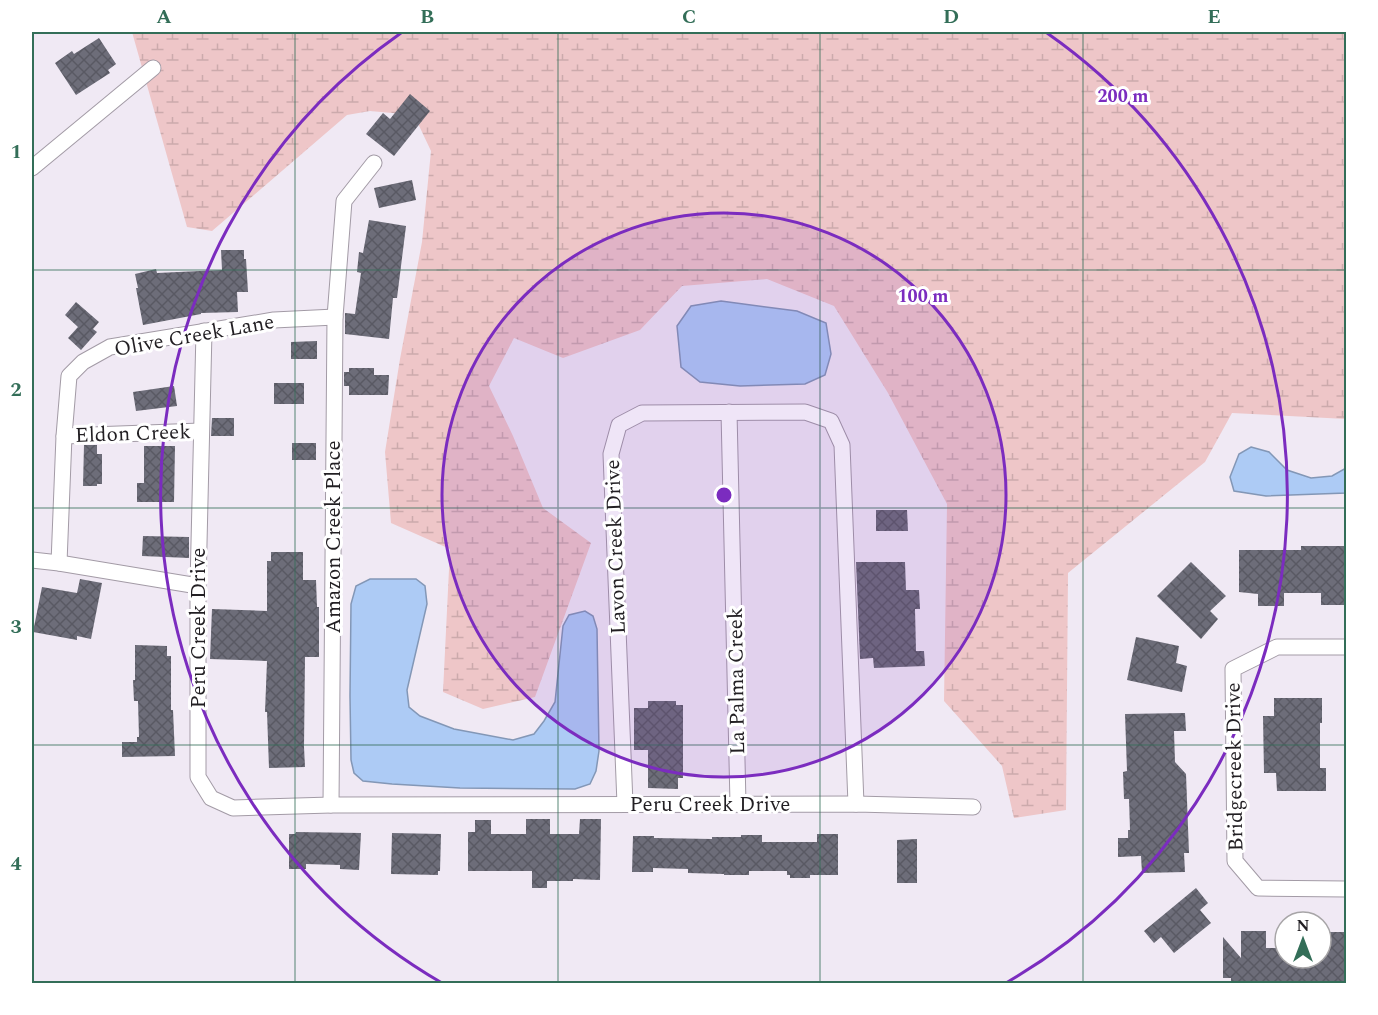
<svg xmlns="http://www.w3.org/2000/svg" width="1378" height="1015" font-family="Spectral,serif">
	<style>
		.wetland { fill: url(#wetland-marsh) }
		.water { fill: #adcbf5; stroke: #8397b6; stroke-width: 1.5 }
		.building { fill: url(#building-cross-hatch) }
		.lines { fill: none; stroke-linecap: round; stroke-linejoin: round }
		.street-casing { stroke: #a39ba6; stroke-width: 17 }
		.street { stroke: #fff; stroke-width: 15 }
		.grid { fill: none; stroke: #336e58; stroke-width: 1.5; stroke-opacity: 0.55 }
		.ring { fill: none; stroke: #7b2cbf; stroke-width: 3 }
		.labels { text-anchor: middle; stroke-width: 6; stroke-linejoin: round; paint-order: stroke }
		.street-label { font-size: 21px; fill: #221f23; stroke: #fff }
		.centre { fill: #7b2cbf; stroke: #fff; stroke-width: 3 }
		.ring-label { font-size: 18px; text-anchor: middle; font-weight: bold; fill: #7b2cbf; stroke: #fff; stroke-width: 6; stroke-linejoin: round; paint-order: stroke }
		.neatline { fill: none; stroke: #336e58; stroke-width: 2 }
		.grid-label { font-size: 20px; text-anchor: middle; font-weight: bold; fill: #336e58 }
	</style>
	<defs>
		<pattern id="wetland-marsh" width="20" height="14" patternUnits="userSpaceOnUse" patternTransform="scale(1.5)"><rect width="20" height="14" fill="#eec6c8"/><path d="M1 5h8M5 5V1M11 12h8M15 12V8" fill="none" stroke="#ccaaac"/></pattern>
		<pattern id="building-cross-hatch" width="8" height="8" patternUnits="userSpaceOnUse" patternTransform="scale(1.5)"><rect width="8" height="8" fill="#6d6d79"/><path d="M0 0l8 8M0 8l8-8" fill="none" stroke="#595963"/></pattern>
	</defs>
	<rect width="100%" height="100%" fill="#f0e9f4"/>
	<polygon class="wetland" points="132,32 1346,32 1346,419 1232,413 1205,462 1068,573 1066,810 1014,818 1002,766 944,701 947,504 888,393 834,306 767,279 682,286 640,330 563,358 514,338 489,386 513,436 543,508 591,543 535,697 483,709 443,692 450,549 391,523 385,452 400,359 422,242 431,151 414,115 370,111 347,115 212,231 187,227"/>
	<g class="water">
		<polygon points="721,301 797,311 826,323 831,354 825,375 805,384 740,386 700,382 681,367 677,326 691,306"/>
		<polygon points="1251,447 1269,452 1287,470 1311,478 1332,476 1346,468 1346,493 1266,496 1234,491 1230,477 1239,454"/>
		<polygon points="370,579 416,579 425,586 427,604 407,690 409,707 420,716 454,729 513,740 534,734 544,721 555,702 563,626 569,615 585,611 593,616 597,629 599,751 596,771 590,784 575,789 460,788 392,784 363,781 354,773 351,760 350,696 351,604 356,586"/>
	</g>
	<g class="building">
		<polygon points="99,38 116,64 108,70 110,73 76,95 55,63 72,51 74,54"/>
		<polygon points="410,94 430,111 394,156 366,134 383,113 390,119"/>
		<polygon points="412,180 416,200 379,208 374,188"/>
		<polygon points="369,220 406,226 397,298 393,298 389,339 345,334 345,313 355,314 361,273 357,272 359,252 363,253"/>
		<polygon points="221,250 244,250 244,259 246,259 248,292 237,292 238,312 201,313 201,314 143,325 136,288 138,288 135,274 156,269 157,273 222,270"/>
		<polygon points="76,302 99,322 93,329 97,332 81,350 68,338 78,327 65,315"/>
		<polygon points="317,341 317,359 291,359 291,342"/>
		<polygon points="349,368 374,368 374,375 389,375 388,395 349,395 349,386 344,386 344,372 349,372"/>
		<rect x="274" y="383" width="30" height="21"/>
		<polygon points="174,386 177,406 136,411 133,392"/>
		<polygon points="212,418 234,418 234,436 211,436"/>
		<rect x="292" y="443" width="24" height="17"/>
		<polygon points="84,445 97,445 97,454 102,454 102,484 97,484 97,486 83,486"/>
		<polygon points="144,446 175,446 174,502 137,502 137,483 144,483"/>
		<polygon points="876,510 907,510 908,531 876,531"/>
		<polygon points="143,536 189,537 189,558 142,556"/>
		<polygon points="1301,546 1347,546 1347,605 1321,605 1321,593 1284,593 1284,606 1258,606 1258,594 1239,592 1239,550 1301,550"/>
		<polygon points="271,552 303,552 303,580 316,580 317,607 319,607 319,657 305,657 304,747 305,767 269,768 267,712 265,712 267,661 210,659 212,609 267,611 267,561 271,561"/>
		<polygon points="856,562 905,562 906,590 919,590 920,609 915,609 916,651 924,651 925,666 874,668 873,658 860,659"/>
		<polygon points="1191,562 1226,596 1210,611 1218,619 1201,639 1157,596"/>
		<polygon points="80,579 102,583 91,639 77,636 77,640 33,632 42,587 77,593"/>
		<polygon points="1136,637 1179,646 1176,663 1187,666 1182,692 1127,680"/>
		<polygon points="135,645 167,646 167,656 171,656 171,710 173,710 175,756 122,757 122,742 137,742 137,737 139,737 138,701 134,701 133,680 135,680"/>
		<polygon points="1274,698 1322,698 1322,723 1320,723 1320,768 1326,768 1326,791 1277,791 1276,773 1264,773 1263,716 1274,716"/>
		<polygon points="648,701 676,701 676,705 683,705 683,778 678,778 678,789 648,788 648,750 634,750 634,708 648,708"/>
		<polygon points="1185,713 1186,731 1174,731 1175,762 1186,774 1189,853 1184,853 1185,872 1142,873 1141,856 1118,857 1118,838 1128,838 1128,830 1130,830 1129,799 1124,799 1123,772 1127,771 1125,714"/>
		<polygon points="526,819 550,819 550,834 579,834 580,819 601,819 600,880 573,879 573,881 547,881 547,888 532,888 532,871 468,871 468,832 475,832 475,820 491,820 491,834 526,834"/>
		<polygon points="296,832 361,833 359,870 340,869 340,865 306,864 306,869 289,869 289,834 295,834"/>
		<polygon points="392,833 441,834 440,871 438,871 438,875 391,874"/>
		<polygon points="817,834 838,834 838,875 810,875 810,878 790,878 790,875 787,875 787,871 749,871 749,875 724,875 724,874 688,873 688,869 653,868 653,872 632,872 633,836 654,836 654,838 712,839 712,837 741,837 741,835 762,835 762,842 817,842"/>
		<polygon points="917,839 917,883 897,883 897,840"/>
		<polygon points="1196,888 1208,903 1200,910 1211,923 1174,953 1161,937 1154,943 1144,931"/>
		<polygon points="1241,931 1266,931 1266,948 1285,948 1285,958 1321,958 1321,932 1347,932 1347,984 1231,984 1231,978 1223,978 1223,937 1241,958"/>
	</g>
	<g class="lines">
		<defs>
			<g id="street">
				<polyline points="32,168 153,68"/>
				<polyline points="204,331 198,586 198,777 211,798 233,808 331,805 856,804 973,807"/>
				<polyline points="729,412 738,804"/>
				<polyline points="64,436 201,431"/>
				<polyline points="32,560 59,563 198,586"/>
				<polyline points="59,563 64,436 69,376 83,362 110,347 274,320 335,317"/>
				<polyline points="1346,647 1277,647 1233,669 1235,861 1258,888 1346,889"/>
				<polyline points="625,804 611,454 619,425 642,413 805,412 831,421 842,445 856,804"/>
				<polyline points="331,805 335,317 344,201 374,163"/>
			</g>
		</defs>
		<use href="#street" class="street-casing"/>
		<use href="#street" class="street"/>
	</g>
	<path class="grid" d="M295,32V984M558,32V984M820,32V984M1083,32V984M32,270H1346M32,508H1346M32,745H1346"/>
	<circle cx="724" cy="495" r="282" fill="#7b2cbf" fill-opacity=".12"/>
	<g class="ring">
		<circle cx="724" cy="495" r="282"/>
		<path d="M442 983A564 564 0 0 1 401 33M1047 33A564 564 0 0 1 1006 983"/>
	</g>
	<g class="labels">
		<g class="street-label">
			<text transform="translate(194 335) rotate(-10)" y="7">Olive Creek Lane</text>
			<text transform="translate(133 433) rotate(-2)" y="7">Eldon Creek</text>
			<text transform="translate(333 537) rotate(-90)" y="7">Amazon Creek Place</text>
			<text transform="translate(615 547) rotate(-92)" y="7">Lavon Creek Drive</text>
			<text transform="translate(198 628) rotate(-90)" y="7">Peru Creek Drive</text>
			<text transform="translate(736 681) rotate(-91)" y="7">La Palma Creek</text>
			<text transform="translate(1234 767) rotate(-91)" y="7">Bridgecreek Drive</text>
			<text x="710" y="811">Peru Creek Drive</text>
		</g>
	</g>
	<circle cx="724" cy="495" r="9" class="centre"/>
	<g class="ring-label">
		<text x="1123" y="102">200 m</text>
		<text x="923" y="302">100 m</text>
	</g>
	<rect width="1378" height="1015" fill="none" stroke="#ffffff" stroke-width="66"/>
	<g transform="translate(1303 940)"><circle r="28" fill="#ffffff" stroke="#a7a5a7" stroke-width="1.5"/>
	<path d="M0-4.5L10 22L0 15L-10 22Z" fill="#336e58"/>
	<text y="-9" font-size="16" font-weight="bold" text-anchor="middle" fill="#221f23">N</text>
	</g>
	<rect x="33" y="33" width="1312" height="949" class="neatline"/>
	<g class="grid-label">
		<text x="164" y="23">A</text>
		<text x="427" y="23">B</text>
		<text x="689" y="23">C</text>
		<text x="951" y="23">D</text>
		<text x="1214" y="23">E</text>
		<text x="16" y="158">1</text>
		<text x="16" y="396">2</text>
		<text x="16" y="633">3</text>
		<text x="16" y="870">4</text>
	</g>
</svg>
